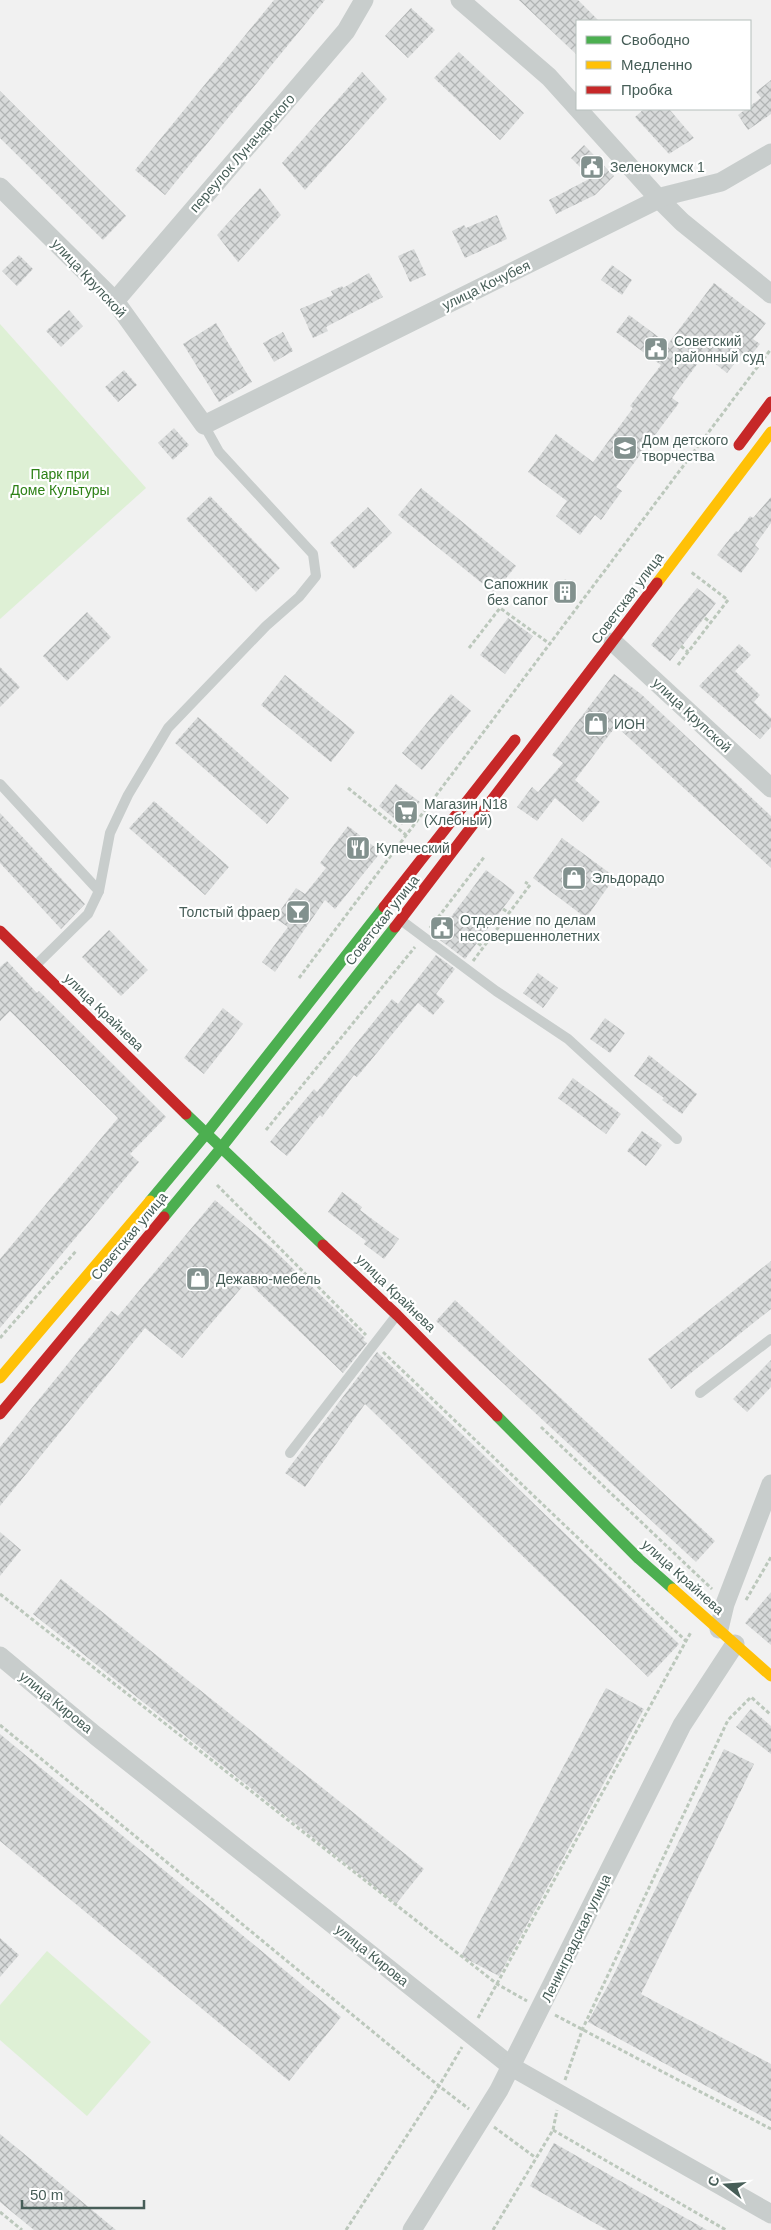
<svg xmlns="http://www.w3.org/2000/svg" width="771" height="2230" font-family="Helvetica,sans-serif">
	<style>
		.green { fill: #def0d5 }
		.building { fill: url(#building-cross-hatch) }
		.lines { fill: none; stroke-linecap: round; stroke-linejoin: round }
		.path { stroke: #bcc8bc; stroke-width: 3; stroke-dasharray: 4 2.5; stroke-linecap: butt }
		.lane { stroke: #c8cdcc; stroke-width: 10 }
		.street { stroke: #c8cdcc; stroke-width: 19 }
		.fast { stroke: #4caf50; stroke-width: 11 }
		.slow { stroke: #ffc107; stroke-width: 11 }
		.jam { stroke: #c62828; stroke-width: 11 }
		.labels { text-anchor: middle; stroke-width: 4.5; stroke-linejoin: round; paint-order: stroke }
		.street-label { font-size: 14px; fill: #475e58; stroke: #fff }
		.poi-label { font-size: 14px; fill: #475e58; stroke: #fff; text-anchor: start }
		.park-label { font-size: 14px; fill: #2d8116; stroke: #fff }
	</style>
	<defs>
		<pattern id="building-cross-hatch" width="8" height="8" patternUnits="userSpaceOnUse" patternTransform="scale(1.25)"><rect width="8" height="8" fill="#d8dada"/><path d="M0 0l8 8M0 8l8-8" fill="none" stroke="#b1b4b4"/></pattern>
	</defs>
	<rect width="100%" height="100%" fill="#f1f1f1"/>
	<g class="green">
		<polygon points="0,324 146,488 0,619"/>
		<polygon points="47,1951 151,2042 87,2116 0,2040 0,2005"/>
	</g>
	<g class="building">
		<polygon points="274,0 325,0 165,195 135,170"/>
		<polygon points="519,0 578,0 599,21 577,21 577,55"/>
		<polygon points="411,8 435,30 408,58 385,36"/>
		<polygon points="459,52 524,113 500,140 434,78"/>
		<polygon points="362,72 387,99 305,190 282,163"/>
		<polygon points="771,80 771,114 748,130 738,115 746,109 750,109 750,106 761,98 756,92"/>
		<polygon points="0,91 126,216 103,240 0,138"/>
		<polygon points="644,109 669,109 694,138 669,154 635,117"/>
		<polygon points="584,145 614,176 595,195 556,214 549,200 591,178 571,158"/>
		<polygon points="260,188 281,215 238,262 217,235"/>
		<polygon points="497,215 507,239 465,258 452,231 464,225 466,228"/>
		<polygon points="414,249 426,275 410,282 398,256"/>
		<polygon points="19,255 33,269 17,286 2,271"/>
		<polygon points="612,265 632,280 622,295 601,280"/>
		<polygon points="369,273 383,297 326,327 328,331 313,338 300,309 333,295 331,291 342,286 343,288"/>
		<polygon points="714,283 766,323 753,339 760,344 748,359 742,354 727,373 704,355 672,398 679,403 616,487 622,491 601,520 595,515 580,535 556,516 567,501 528,472 556,434 593,462 633,408 630,406 661,365 616,332 629,315 668,344"/>
		<polygon points="69,310 83,326 61,347 46,331"/>
		<polygon points="216,323 252,382 219,402 183,344"/>
		<polygon points="283,332 293,351 274,362 263,343"/>
		<polygon points="124,370 137,385 118,402 105,387"/>
		<polygon points="174,428 189,445 173,460 158,443"/>
		<polygon points="421,488 516,566 494,593 398,515"/>
		<polygon points="210,496 280,568 256,592 186,519"/>
		<polygon points="771,497 771,523 755,545 759,549 741,573 717,555 736,531 738,532 750,516 753,518"/>
		<polygon points="368,507 392,533 354,569 330,543"/>
		<polygon points="565,579 576,586 564,604 554,597"/>
		<polygon points="697,588 716,603 670,661 651,645"/>
		<polygon points="87,612 111,637 67,681 43,656"/>
		<polygon points="508,618 533,636 505,674 480,655"/>
		<polygon points="739,644 751,655 735,671 760,695 754,702 771,718 771,727 760,739 699,686"/>
		<polygon points="0,667 20,687 0,707"/>
		<polygon points="614,674 641,694 771,816 771,868 616,726 575,780 600,802 583,822 555,798 537,821 517,807 532,787 538,792 563,763 552,755"/>
		<polygon points="285,675 355,732 331,762 261,705"/>
		<polygon points="451,694 471,711 422,770 402,753"/>
		<polygon points="198,717 289,798 267,824 175,743"/>
		<polygon points="396,784 420,802 402,825 379,806"/>
		<polygon points="154,801 229,867 205,895 129,828"/>
		<polygon points="0,813 85,904 61,929 0,863"/>
		<polygon points="348,826 381,852 335,909 325,900 275,972 262,962 288,927 275,918 296,888 305,894 326,868 320,863"/>
		<polygon points="562,838 615,877 586,918 533,878"/>
		<polygon points="486,870 515,892 465,959 436,937"/>
		<polygon points="109,930 148,970 121,996 82,957"/>
		<polygon points="436,955 455,969 436,994 445,1001 433,1015 418,1003 357,1077 354,1075 322,1117 320,1115 287,1156 270,1142 314,1089 317,1092 392,999 398,1004"/>
		<polygon points="7,961 37,993 39,991 166,1117 130,1154 139,1162 0,1328 0,1259 118,1118 10,1011 0,1021 0,967"/>
		<polygon points="538,973 558,988 543,1008 523,993"/>
		<polygon points="223,1008 243,1024 204,1074 184,1058"/>
		<polygon points="605,1018 625,1033 610,1053 590,1039"/>
		<polygon points="649,1055 697,1094 682,1114 662,1100 664,1098 634,1076"/>
		<polygon points="573,1078 621,1114 606,1134 558,1098"/>
		<polygon points="642,1131 662,1145 646,1166 627,1151"/>
		<polygon points="342,1192 362,1207 360,1210 399,1239 384,1259 364,1244 366,1241 328,1212"/>
		<polygon points="215,1200 273,1249 365,1338 363,1340 367,1343 343,1373 247,1281 182,1358 145,1328 0,1506 0,1447 111,1311 118,1316"/>
		<polygon points="771,1261 771,1309 671,1389 648,1359"/>
		<polygon points="455,1300 715,1541 696,1562 436,1321"/>
		<polygon points="377,1352 679,1644 648,1677 365,1404 305,1487 285,1473"/>
		<polygon points="771,1360 771,1387 747,1412 733,1399"/>
		<polygon points="0,1532 21,1550 0,1576"/>
		<polygon points="61,1579 424,1869 396,1904 33,1614"/>
		<polygon points="771,1592 771,1645 745,1623"/>
		<polygon points="606,1688 644,1709 499,1976 461,1956"/>
		<polygon points="751,1709 771,1726 771,1754 736,1727"/>
		<polygon points="0,1734 341,2017 289,2081 0,1841"/>
		<polygon points="724,1749 754,1764 641,1994 771,2064 771,2121 588,2022 612,1978"/>
		<polygon points="0,1938 19,1955 0,1977"/>
		<polygon points="0,2134 62,2185 116,2230 34,2230 0,2202"/>
		<polygon points="554,2143 643,2194 707,2230 607,2230 530,2186"/>
	</g>
	<g class="lines">
		<g class="path">
			<polyline points="705,618 711,623"/>
			<polyline points="681,646 688,652"/>
			<polyline points="469,648 500,608 550,644"/>
			<polyline points="678,665 728,600 691,572"/>
			<polyline points="348,788 406,835"/>
			<polyline points="503,909 509,913"/>
			<polyline points="430,928 485,856"/>
			<polyline points="478,943 483,947"/>
			<polyline points="473,961 530,885 525,882"/>
			<polyline points="299,978 771,349"/>
			<polyline points="266,1130 415,947"/>
			<polyline points="217,1185 366,1335"/>
			<polyline points="0,1338 77,1250"/>
			<polyline points="383,1352 686,1641"/>
			<polyline points="541,1427 712,1589"/>
			<polyline points="0,1594 497,1984 527,2001"/>
			<polyline points="746,1600 771,1557"/>
			<polyline points="0,1725 439,2086 469,2109"/>
			<polyline points="555,2015 771,2129"/>
			<polyline points="478,2018 691,1632"/>
			<polyline points="565,2080 583,2028 728,1720 751,1697 771,1715"/>
			<polyline points="494,2127 536,2158"/>
			<polyline points="553,2130 726,2230"/>
			<polyline points="0,2212 22,2230"/>
			<polyline points="346,2230 439,2086 462,2047"/>
			<polyline points="493,2230 553,2130 557,2110"/>
		</g>
		<g class="lane">
			<polyline points="0,784 99,891 88,914 36,965"/>
			<polyline points="99,891 110,833 128,795 168,728 266,626 299,597 316,576 313,554 219,452 204,425"/>
			<polyline points="402,921 496,991 568,1039 677,1139"/>
			<polyline points="700,1393 771,1339"/>
			<polyline points="290,1453 396,1316"/>
		</g>
		<g class="street">
			<polyline points="460,0 549,77 659,199 682,222 771,294"/>
			<polyline points="0,187 115,301 204,425 665,196 721,182 771,153"/>
			<polyline points="115,301 346,31 364,0"/>
			<polyline points="613,642 771,788"/>
			<polyline points="719,1629 725,1604 771,1484"/>
			<polyline points="0,1656 96,1736 512,2067 771,2214"/>
			<polyline points="412,2230 499,2090 682,1725 735,1644"/>
		</g>
		<g class="fast">
			<polyline points="186,1114 323,1245"/>
			<polyline points="150,1201 206,1134 384,907"/>
			<polyline points="164,1217 221,1148 395,927"/>
			<polyline points="497,1416 639,1559 673,1589"/>
		</g>
		<g class="slow">
			<polyline points="657,583 771,432"/>
			<polyline points="0,1378 150,1201"/>
			<polyline points="673,1589 771,1676"/>
		</g>
		<g class="jam">
			<polyline points="739,445 771,402"/>
			<polyline points="384,907 515,740"/>
			<polyline points="395,927 657,583"/>
			<polyline points="0,931 186,1114"/>
			<polyline points="323,1245 397,1315 497,1416"/>
			<polyline points="0,1414 164,1217"/>
		</g>
	</g>
	<defs>
		<symbol id="civic-square" viewBox="-11 -11 22 22"><rect x="-9" y="-9" width="18" height="18" rx="4" fill="#82918e" stroke="#fff"/><path d="M-.6-6.5H3V-4.5H.6V-3L4-1V1h2V6H-6V1h2V-1L-.6-3ZM-1.2 2.5V6h2.4V2.5Z" fill="#fff"/></symbol>
		<symbol id="school-square" viewBox="-11 -11 22 22"><rect x="-9" y="-9" width="18" height="18" rx="4" fill="#82918e" stroke="#fff"/><path d="M0-5L7-2L0 1L-7-2ZM-4 1L0 2.5L4 1V4Q0 6-4 4Z" fill="#fff"/></symbol>
		<symbol id="building-square" viewBox="-11 -11 22 22"><rect x="-9" y="-9" width="18" height="18" rx="4" fill="#82918e" stroke="#fff"/><path d="M-4-6H4V6H1V3H-1V6H-4ZM-2.5-4.3h1.7v1.8h-1.7ZM.8-4.3h1.7v1.8H.8ZM-2.5-1h1.7V.8h-1.7ZM.8-1h1.7V.8H.8Z" fill="#fff"/></symbol>
		<symbol id="shop-square" viewBox="-11 -11 22 22"><rect x="-9" y="-9" width="18" height="18" rx="4" fill="#82918e" stroke="#fff"/><path d="M-5-2.5h2.3a2.7 3.5 0 0 1 5.4 0H5L5.5 6h-11ZM-1.5-2.5h3a1.5 2.3 0 0 0-3 0Z" fill="#fff"/></symbol>
		<symbol id="supermarket-square" viewBox="-11 -11 22 22"><rect x="-9" y="-9" width="18" height="18" rx="4" fill="#82918e" stroke="#fff"/><path d="M-6-5.5h2.5l.6 2H6L4.5 2H-2.5L-4.4-4H-6ZM-1.5 3.2a1.3 1.3 0 1 0 .1 0ZM3 3.2a1.3 1.3 0 1 0 .1 0Z" fill="#fff"/></symbol>
		<symbol id="restaurant-square" viewBox="-11 -11 22 22"><rect x="-9" y="-9" width="18" height="18" rx="4" fill="#82918e" stroke="#fff"/><path d="M-5-6h1v4h1v-4h1v4h1v-4h1v5L-1.5 .5V6h-2V.5L-5-1ZM5-6V6H3V1.5H1.5Q1.5-4 5-6Z" fill="#fff"/></symbol>
		<symbol id="bar-square" viewBox="-11 -11 22 22"><rect x="-9" y="-9" width="18" height="18" rx="4" fill="#82918e" stroke="#fff"/><path d="M-6-5H6L.8 .8V4.5H3.5V6h-7V4.5H-.8V.8Z" fill="#fff"/></symbol>
	</defs>
	<g fill-rule="evenodd">
		<use href="#civic-square" x="578" y="153" width="28" height="28"/>
		<use href="#civic-square" x="642" y="335" width="28" height="28"/>
		<use href="#school-square" x="611" y="434" width="28" height="28"/>
		<use href="#building-square" x="551" y="578" width="28" height="28"/>
		<use href="#shop-square" x="582" y="710" width="28" height="28"/>
		<use href="#supermarket-square" x="392" y="798" width="28" height="28"/>
		<use href="#restaurant-square" x="344" y="834" width="28" height="28"/>
		<use href="#shop-square" x="560" y="864" width="28" height="28"/>
		<use href="#bar-square" x="284" y="898" width="28" height="28"/>
		<use href="#civic-square" x="428" y="914" width="28" height="28"/>
		<use href="#shop-square" x="184" y="1265" width="28" height="28"/>
	</g>
	<g class="labels">
		<g class="street-label">
			<text transform="translate(242 153) rotate(-49)" y="5">переулок Луначарского</text>
			<text transform="translate(89 278) rotate(47)" y="5">улица Крупской</text>
			<text transform="translate(486 285) rotate(-26)" y="5">улица Кочубея</text>
			<text transform="translate(627 598) rotate(-53)" y="5">Советская улица</text>
			<text transform="translate(692 715) rotate(43)" y="5">улица Крупской</text>
			<text transform="translate(382 920) rotate(-52)" y="5">Советская улица</text>
			<text transform="translate(104 1012) rotate(44)" y="5">улица Крайнева</text>
			<text transform="translate(129 1236) rotate(-50)" y="5">Советская улица</text>
			<text transform="translate(396 1293) rotate(44)" y="5">улица Крайнева</text>
			<text transform="translate(683 1577) rotate(42)" y="5">улица Крайнева</text>
			<text transform="translate(56 1702) rotate(39)" y="5">улица Кирова</text>
			<text transform="translate(576 1938) rotate(-64)" y="5">Ленинградская улица</text>
			<text transform="translate(372 1955) rotate(39)" y="5">улица Кирова</text>
		</g>
		<g class="poi-label">
			<text x="610" y="172">Зеленокумск 1</text>
			<text x="674" y="346">Советский<tspan x="674" dy="16">районный суд</tspan></text>
			<text x="642" y="445">Дом детского<tspan x="642" dy="16">творчества</tspan></text>
			<text x="548" y="589" text-anchor="end">Сапожник<tspan x="548" dy="16">без сапог</tspan></text>
			<text x="614" y="729">ИОН</text>
			<text x="424" y="809">Магазин N18<tspan x="424" dy="16">(Хлебный)</tspan></text>
			<text x="376" y="853">Купеческий</text>
			<text x="592" y="883">Эльдорадо</text>
			<text x="280" y="917" text-anchor="end">Толстый фраер</text>
			<text x="460" y="925">Отделение по делам<tspan x="460" dy="16">несовершеннолетних</tspan></text>
			<text x="216" y="1284">Дежавю-мебель</text>
		</g>
		<g class="park-label">
			<text x="60" y="479">Парк при<tspan x="60" dy="16">Доме Культуры</tspan></text>
		</g>
	</g>
	<rect x="576" y="20" width="175" height="90" fill="#ffffff" stroke="#b5bfbc"/>
	<rect x="586" y="36" width="25" height="8" fill="#4caf50" stroke="#b5bfbc"/>
	<text x="621" y="45" font-size="15" fill="#475e58">Свободно</text>
	<rect x="586" y="61" width="25" height="8" fill="#ffc107" stroke="#b5bfbc"/>
	<text x="621" y="70" font-size="15" fill="#475e58">Медленно</text>
	<rect x="586" y="86" width="25" height="8" fill="#c62828" stroke="#b5bfbc"/>
	<text x="621" y="95" font-size="15" fill="#475e58">Пробка</text>
	<g transform="translate(726 2185) rotate(287)" stroke="#ffffff" stroke-width="4" paint-order="stroke">
	<path d="M0-4L9 19L0 12L-9 19Z" fill="#475e58"/>
	<text y="-8" font-size="14" font-weight="bold" text-anchor="middle" fill="#475e58">С</text>
	</g>
	<path d="M22 2200v8h122v-8" fill="none" stroke="#475e58" stroke-width="2.5"/>
	<text x="30" y="2200" font-size="15" fill="#475e58" stroke="#ffffff" stroke-width="4" paint-order="stroke">50 m</text>
</svg>
